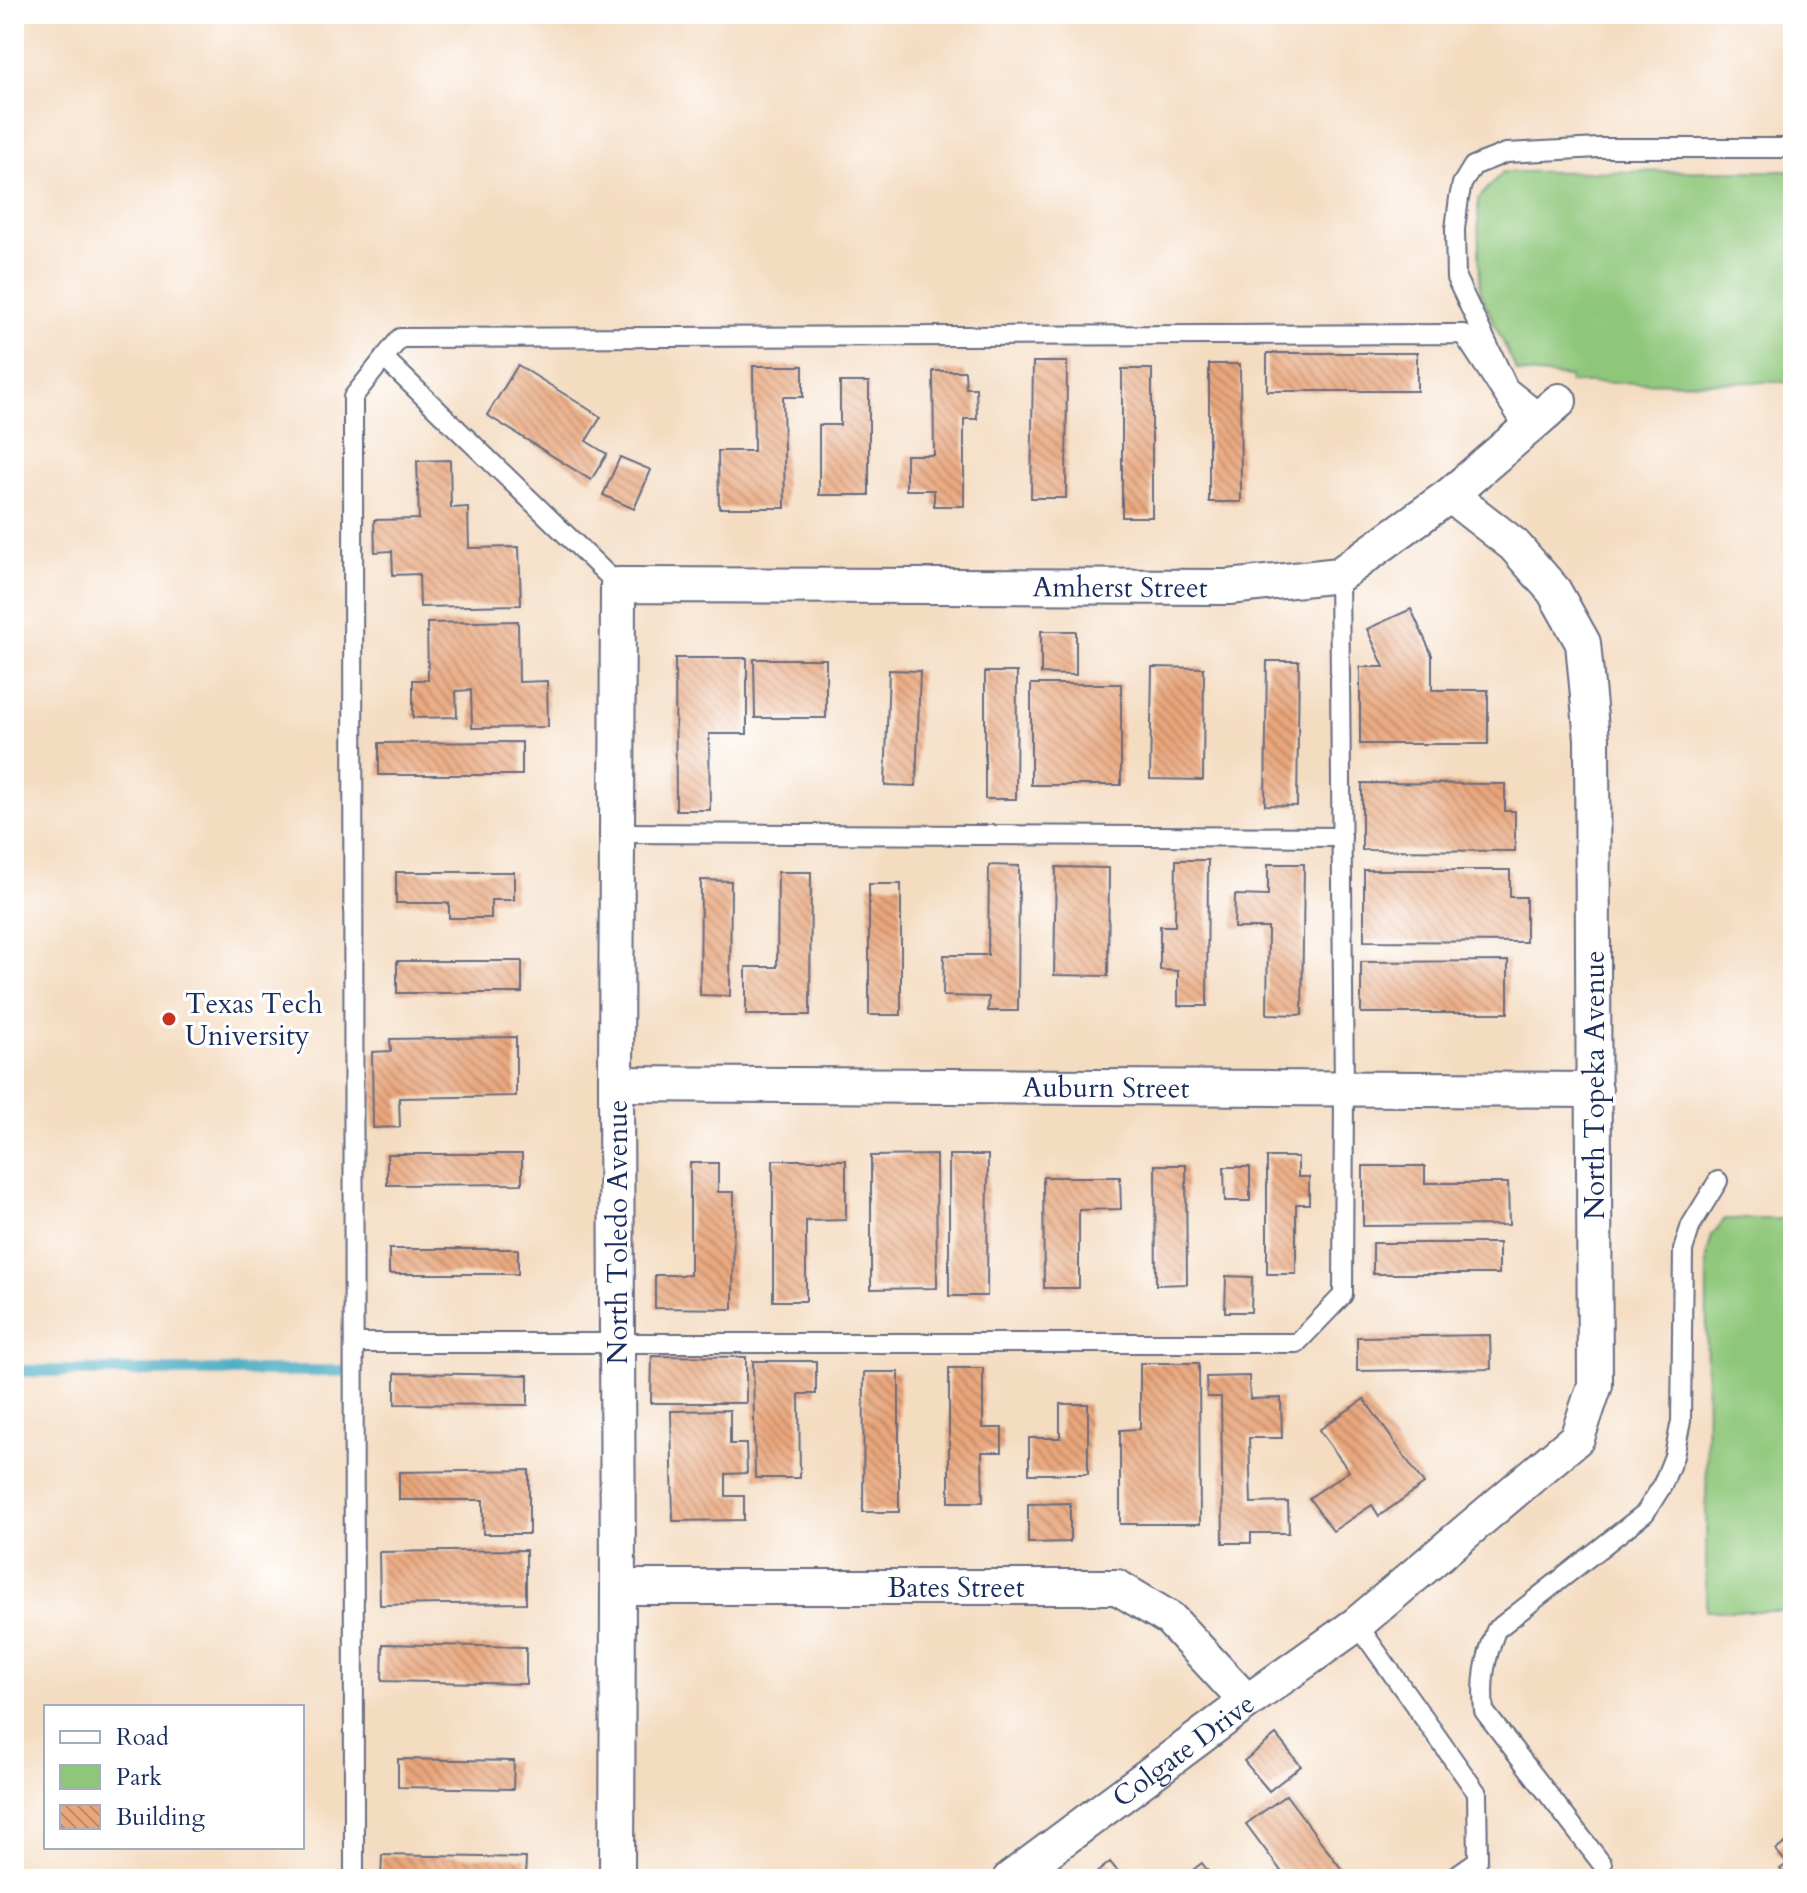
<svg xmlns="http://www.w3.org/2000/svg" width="1807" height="1893" font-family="Cardo,serif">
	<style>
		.green { fill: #8fc77a; stroke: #557b6c; stroke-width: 2 }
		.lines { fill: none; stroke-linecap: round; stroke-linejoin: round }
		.stream { stroke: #3fa8bf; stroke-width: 12 }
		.building { fill: url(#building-back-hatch) }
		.service-casing { stroke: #676c81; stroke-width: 22 }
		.minor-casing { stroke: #676c81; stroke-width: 38 }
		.service { stroke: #fff; stroke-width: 18 }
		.minor { stroke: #fff; stroke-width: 34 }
		.poi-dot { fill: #c8321e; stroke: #fff; stroke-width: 3 }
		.labels { text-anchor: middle; stroke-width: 6; stroke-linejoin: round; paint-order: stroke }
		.street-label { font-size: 28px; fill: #1b2f5e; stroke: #fff }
		.poi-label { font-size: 28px; fill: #1b2f5e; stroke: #fff; text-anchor: start }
	</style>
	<defs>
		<pattern id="building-back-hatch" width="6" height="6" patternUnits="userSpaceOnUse" patternTransform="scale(2)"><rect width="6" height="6" fill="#e9a67b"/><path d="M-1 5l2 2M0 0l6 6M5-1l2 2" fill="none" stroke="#bc8868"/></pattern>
	</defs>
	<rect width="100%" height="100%" fill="#fff"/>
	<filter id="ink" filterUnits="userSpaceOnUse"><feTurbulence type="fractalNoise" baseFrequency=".0125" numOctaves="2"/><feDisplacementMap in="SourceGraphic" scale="16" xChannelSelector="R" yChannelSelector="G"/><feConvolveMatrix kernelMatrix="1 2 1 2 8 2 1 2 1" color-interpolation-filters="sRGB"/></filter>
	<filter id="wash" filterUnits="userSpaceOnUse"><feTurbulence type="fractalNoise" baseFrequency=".006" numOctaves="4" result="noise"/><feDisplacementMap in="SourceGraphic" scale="32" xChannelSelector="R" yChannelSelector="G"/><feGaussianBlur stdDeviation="1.8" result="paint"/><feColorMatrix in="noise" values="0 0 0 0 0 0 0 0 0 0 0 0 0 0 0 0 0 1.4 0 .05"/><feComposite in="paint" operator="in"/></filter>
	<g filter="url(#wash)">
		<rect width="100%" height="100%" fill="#f4dcc1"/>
		<g class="green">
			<polygon points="1793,171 1793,382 1570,383 1570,377 1517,372 1480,292 1478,199 1503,172"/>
			<polygon points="1725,1219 1793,1219 1793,1611 1706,1611 1707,1254 1712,1235"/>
		</g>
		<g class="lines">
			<polyline class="stream" points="14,1371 342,1371"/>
		</g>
		<g id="blocks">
			<g class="building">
				<rect x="1267" y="353" width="150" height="38"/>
				<polygon points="1033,362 1067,362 1066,498 1031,498"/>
				<polygon points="1209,364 1240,364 1241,502 1209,502"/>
				<polygon points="518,365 601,417 586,441 607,454 591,480 487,415"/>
				<polygon points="753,366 803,366 803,397 783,397 785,508 719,508 718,451 754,451"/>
				<rect x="1122" y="369" width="30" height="148"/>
				<polygon points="933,371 965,371 966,388 976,388 977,419 964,419 964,506 934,506 934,490 906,490 906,455 934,455"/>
				<polygon points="840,382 869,382 869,495 819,495 819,425 840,425"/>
				<polygon points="620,457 651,470 634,509 603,495"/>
				<polygon points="450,460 451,508 468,507 469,548 519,547 521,605 420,607 419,574 393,575 392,551 375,552 374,520 419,519 417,461"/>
				<polygon points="1411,609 1432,655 1432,690 1488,690 1488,744 1360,744 1360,667 1384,667 1367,629"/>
				<polygon points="518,621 519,682 547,681 548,727 472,728 471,690 456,691 457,717 413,718 413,680 428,680 427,623"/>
				<polygon points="1041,631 1076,631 1076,675 1041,674"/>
				<polygon points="675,658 747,658 747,734 709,734 710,810 676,810"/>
				<polygon points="754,659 826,659 826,718 755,718"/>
				<polygon points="1267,661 1299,661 1297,806 1265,805"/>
				<polygon points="1152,667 1204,668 1203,780 1150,779"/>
				<polygon points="889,670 920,671 916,786 885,785"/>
				<polygon points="985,672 1017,672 1016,799 985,799"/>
				<rect x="1031" y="684" width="90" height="101"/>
				<polygon points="522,742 522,775 379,775 379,743"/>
				<polygon points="1362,783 1505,784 1505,811 1515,811 1515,851 1362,850"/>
				<polygon points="1176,860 1208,860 1207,1006 1178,1006 1178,971 1160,970 1160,926 1175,926"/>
				<polygon points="1268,864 1304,864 1302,1015 1267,1014 1268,928 1234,928 1235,895 1268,896"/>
				<polygon points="989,865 1019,866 1018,1011 988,1011 989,997 943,996 944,955 988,955"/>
				<polygon points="1056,867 1109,868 1108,976 1054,975"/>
				<polygon points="1364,870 1510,870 1510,897 1526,897 1526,942 1364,941"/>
				<polygon points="396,872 514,872 514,900 491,900 491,918 449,918 449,903 396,903"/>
				<polygon points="778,872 811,872 810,1015 746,1015 746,967 777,967"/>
				<polygon points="701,880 731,881 730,996 700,995"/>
				<rect x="869" y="884" width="32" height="131"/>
				<rect x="397" y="961" width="125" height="32"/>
				<polygon points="1508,961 1508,1013 1361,1013 1361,962"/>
				<polygon points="516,1037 516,1096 399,1098 400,1127 373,1128 372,1052 391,1051 390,1039"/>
				<polygon points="387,1154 522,1154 522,1184 387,1185"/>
				<polygon points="936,1155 937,1288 871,1289 871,1156"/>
				<polygon points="949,1155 988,1155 987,1296 949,1296"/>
				<polygon points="1267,1157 1298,1157 1298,1177 1309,1177 1309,1204 1296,1204 1296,1274 1267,1274"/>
				<polygon points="773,1160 846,1160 846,1220 806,1221 806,1301 773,1301"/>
				<polygon points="690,1163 718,1163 718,1192 734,1192 733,1309 655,1308 655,1275 690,1275"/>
				<polygon points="1155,1165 1186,1165 1187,1284 1156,1285"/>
				<polygon points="1363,1166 1425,1166 1425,1183 1508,1183 1509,1225 1363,1226"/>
				<polygon points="1224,1167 1250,1167 1250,1201 1225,1201"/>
				<polygon points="1043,1177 1120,1177 1121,1209 1079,1210 1079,1288 1044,1288"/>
				<rect x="1373" y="1243" width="126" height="31"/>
				<rect x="389" y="1249" width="129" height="25"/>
				<polygon points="1226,1276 1252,1277 1251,1312 1225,1312"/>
				<polygon points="1490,1335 1491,1369 1357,1371 1357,1337"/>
				<polygon points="652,1356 746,1357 746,1403 651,1403"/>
				<polygon points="753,1361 816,1361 816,1394 799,1394 800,1478 755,1478"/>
				<polygon points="1140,1363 1199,1363 1200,1524 1120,1524 1120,1430 1140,1429"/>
				<polygon points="949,1368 983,1368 983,1428 1002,1428 1002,1452 982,1452 983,1502 949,1502"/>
				<polygon points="864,1372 899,1372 899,1512 863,1512"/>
				<polygon points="395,1373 528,1375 528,1405 395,1404"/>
				<polygon points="1249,1376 1250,1399 1281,1398 1282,1438 1249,1438 1251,1503 1288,1502 1289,1533 1251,1533 1251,1543 1223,1543 1221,1397 1207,1397 1206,1377"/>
				<polygon points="1364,1399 1424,1484 1379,1516 1372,1505 1333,1531 1309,1498 1349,1471 1319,1430"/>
				<polygon points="1060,1404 1088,1404 1088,1474 1029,1474 1029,1438 1060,1438"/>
				<polygon points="730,1410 730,1444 746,1444 747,1473 726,1474 726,1496 744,1496 744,1520 673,1521 671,1411"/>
				<polygon points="529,1470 529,1534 483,1534 483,1500 399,1500 399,1472"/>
				<polygon points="1070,1503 1070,1542 1028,1543 1028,1504"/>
				<polygon points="526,1550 526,1603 380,1605 379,1552"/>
				<polygon points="383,1644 526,1647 526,1684 382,1681"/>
				<polygon points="1276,1735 1301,1766 1269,1791 1244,1761"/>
				<polygon points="398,1759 514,1761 513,1789 398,1787"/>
				<polygon points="1286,1795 1349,1879 1287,1879 1246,1824"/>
				<polygon points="1793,1837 1793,1879 1788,1879 1780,1869 1787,1864 1776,1850"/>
				<polygon points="382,1855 526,1858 525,1879 381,1879"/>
				<polygon points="1110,1862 1124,1879 1089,1879"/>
				<polygon points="1202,1863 1214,1879 1181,1879"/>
			</g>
		</g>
	</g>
	<g filter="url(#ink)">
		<use href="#blocks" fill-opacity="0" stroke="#676c81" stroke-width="2"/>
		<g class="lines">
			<defs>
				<g id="service">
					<polyline points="384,358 618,585"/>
					<polyline points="1543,415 1508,387 1456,278 1455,229 1459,198 1462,184 1473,166 1506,153 1599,148 1793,148"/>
					<polyline points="617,833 1342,837"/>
					<polyline points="354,1343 1297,1343 1343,1295 1344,1089 1339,575"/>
					<polyline points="1357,1624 1477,1793 1478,1860 1451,1879"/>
					<path d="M1602,1864L1484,1711C1481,1680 1485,1660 1496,1630L1645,1513L1662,1486L1674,1456L1681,1421L1683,1250L1691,1225L1718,1181"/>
					<polyline points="354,1879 353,397 400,338 1463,334 1526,430"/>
				</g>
				<g id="minor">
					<path id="s1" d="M616,1084L1595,1090"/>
					<path id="s2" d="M618,1587H1117L1170,1619L1247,1702"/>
					<path id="s3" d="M617,1879L618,1587L616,1084L618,585L1229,587L1339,575L1450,495L1559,401"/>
					<path id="s4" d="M1010,1879L1247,1702L1357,1624L1577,1438L1595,1385L1592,739L1583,643L1554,591L1514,545L1450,495"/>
				</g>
			</defs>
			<use href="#service" class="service-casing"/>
			<use href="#minor" class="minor-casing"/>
			<use href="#service" class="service"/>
			<use href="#minor" class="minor"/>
		</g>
	</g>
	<circle class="poi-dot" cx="169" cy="1019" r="8"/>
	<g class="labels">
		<g class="street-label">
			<text dy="10" stroke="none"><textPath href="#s3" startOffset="1796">Amherst Street</textPath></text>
			<text transform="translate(1594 1085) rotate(-90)" y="10">North Topeka Avenue</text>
			<text dy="10" stroke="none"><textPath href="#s1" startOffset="490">Auburn Street</textPath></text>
			<text transform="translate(617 1232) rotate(-90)" y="10">North Toledo Avenue</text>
			<text dy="10" stroke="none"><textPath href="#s2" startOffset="338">Bates Street</textPath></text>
			<text dy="10" stroke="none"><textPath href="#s4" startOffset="216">Colgate Drive</textPath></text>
		</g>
		<g class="poi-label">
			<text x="185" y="1013">Texas Tech<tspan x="185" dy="32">University</tspan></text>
		</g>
	</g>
	<rect width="1807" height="1893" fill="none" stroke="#fff" stroke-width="48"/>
	<rect x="44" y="1705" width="260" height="144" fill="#ffffff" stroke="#a4acbf" stroke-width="2"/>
	<rect x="60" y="1731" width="40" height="12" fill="#ffffff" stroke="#a4acbf" stroke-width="2"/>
	<text x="116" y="1745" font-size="24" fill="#1b2f5e">Road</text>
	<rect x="60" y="1765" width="40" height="24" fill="#8fc77a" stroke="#a4acbf" stroke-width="2"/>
	<text x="116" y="1785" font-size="24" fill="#1b2f5e">Park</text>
	<rect x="60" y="1805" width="40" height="24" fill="url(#building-back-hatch)" stroke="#a4acbf" stroke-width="2"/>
	<text x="116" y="1825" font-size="24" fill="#1b2f5e">Building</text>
</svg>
